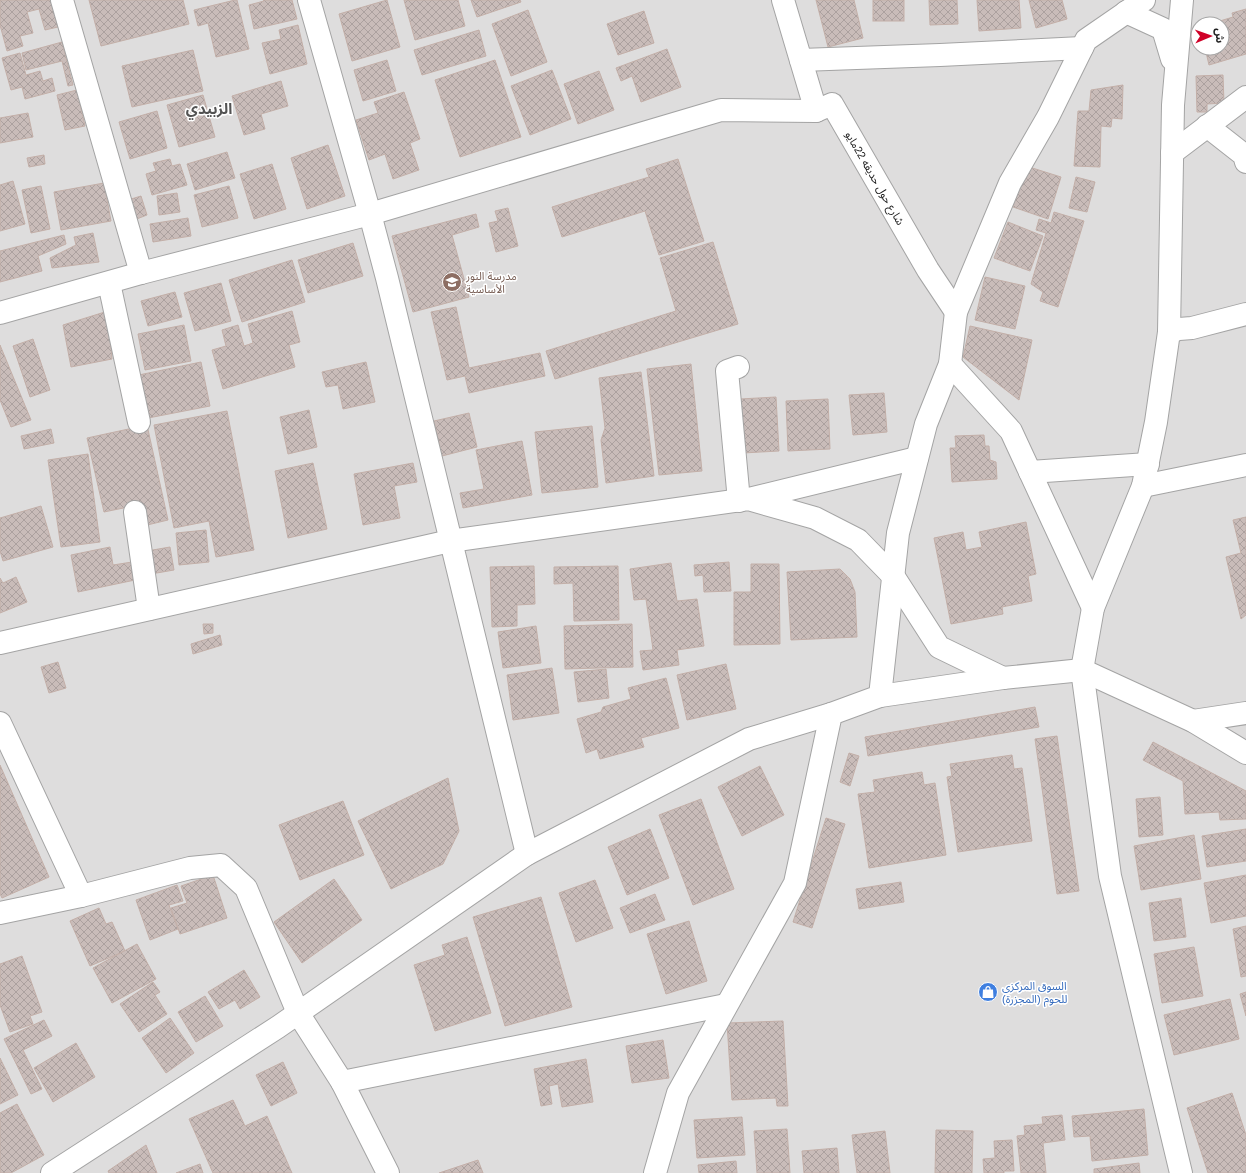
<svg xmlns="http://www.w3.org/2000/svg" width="1246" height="1173" font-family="Arial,'Noto Sans Arabic',sans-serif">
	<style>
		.residential { fill: #dedddd; fill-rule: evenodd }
		.building { fill: url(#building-cross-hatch); stroke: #c3afa8 }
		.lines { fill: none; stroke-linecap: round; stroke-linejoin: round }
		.minor-casing { stroke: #a4a4a4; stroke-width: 24 }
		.minor { stroke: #fff; stroke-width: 22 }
		.labels { text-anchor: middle; stroke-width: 3; stroke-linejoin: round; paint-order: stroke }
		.street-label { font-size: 11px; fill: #202020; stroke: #fff }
		.education-label { font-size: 11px; fill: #785e54; stroke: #fff; text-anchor: start }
		.shop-label { font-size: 11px; fill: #366cbe; stroke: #fff; text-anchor: start }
		.district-label { font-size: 15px; font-weight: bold; fill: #535353; stroke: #fff }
	</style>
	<defs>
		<pattern id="building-cross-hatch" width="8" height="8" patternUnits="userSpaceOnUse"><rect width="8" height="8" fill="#c9bcb9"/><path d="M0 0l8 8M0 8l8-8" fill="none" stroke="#aca19f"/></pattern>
	</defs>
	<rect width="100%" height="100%" fill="#f1ebe6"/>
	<path class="residential" d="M0,0H1246V1173H0ZM1198,24H1222V48H1198Z"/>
	<g class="building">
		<polygon points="0,0 52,0 58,27 45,30 39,9 27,12 33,33 20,36 23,46 7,51 0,25"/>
		<polygon points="89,0 183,0 189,24 101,46"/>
		<polygon points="235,0 237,0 249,49 216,57 208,23 198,26 194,10"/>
		<polygon points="263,0 292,0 297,19 254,29 249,5 264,1"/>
		<polygon points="387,0 400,47 352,61 339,14"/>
		<polygon points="404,0 458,0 465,26 415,40"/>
		<polygon points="471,0 520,0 521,2 477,17"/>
		<polygon points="816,0 854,0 863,38 828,47"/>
		<rect x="873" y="0" width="31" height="21"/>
		<polygon points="929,0 957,0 958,24 930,25"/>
		<polygon points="977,0 1019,0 1021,28 979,31"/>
		<polygon points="1029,0 1062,0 1067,19 1036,28"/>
		<polygon points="1246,9 1246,54 1209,65 1205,48 1222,48 1222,24 1210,24 1233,17 1232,13"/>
		<polygon points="528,10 547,62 511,76 492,24"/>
		<polygon points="644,11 654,43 618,55 607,24"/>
		<polygon points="298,25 307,64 270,74 262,43 281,39 279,30"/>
		<polygon points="479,30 486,56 422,75 414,50"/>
		<polygon points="62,42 73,85 68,86 62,61 26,70 22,53"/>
		<polygon points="667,49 681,87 641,102 632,76 621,81 616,68"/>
		<polygon points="193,50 203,91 132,107 122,66"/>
		<polygon points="20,53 26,75 40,71 43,81 52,78 55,91 25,99 22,87 11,90 2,58"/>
		<polygon points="387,60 396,91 363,101 354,70"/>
		<polygon points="495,60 521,137 460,157 435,80"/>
		<polygon points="552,70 571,119 530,135 511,86"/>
		<polygon points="599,71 614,110 578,124 564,84"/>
		<polygon points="1223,75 1224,103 1207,104 1207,112 1197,112 1196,76"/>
		<polygon points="281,81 288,106 261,114 265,129 244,135 232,96"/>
		<polygon points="1123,85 1122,119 1112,118 1111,127 1101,126 1100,167 1074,166 1078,111 1089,111 1091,90"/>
		<polygon points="77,90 85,126 65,130 57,95"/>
		<polygon points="404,92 420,139 410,143 419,170 393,179 385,154 369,160 356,120 378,113 374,102"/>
		<polygon points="203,95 215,137 179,147 167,105"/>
		<polygon points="157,111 167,148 130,159 119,122"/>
		<polygon points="28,113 33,137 0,143 0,118"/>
		<polygon points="328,145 345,196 307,209 291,158"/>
		<polygon points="227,152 235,178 195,190 187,164"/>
		<polygon points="44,155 45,164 29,167 27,158"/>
		<polygon points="170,159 172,166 180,164 187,185 152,195 146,174 156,171 153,163"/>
		<polygon points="678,159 704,241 659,255 645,211 562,237 552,207 649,177 646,169"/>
		<polygon points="272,164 286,209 254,219 240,174"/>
		<polygon points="1026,166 1061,177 1048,219 1013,207"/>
		<polygon points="1076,177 1095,182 1087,212 1069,208"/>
		<polygon points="13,181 25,224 0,231 0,185"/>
		<polygon points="104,183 111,221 61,230 54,192"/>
		<polygon points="41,186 50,229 31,233 22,190"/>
		<polygon points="229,186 238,218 202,227 194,195"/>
		<polygon points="177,193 180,212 159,215 157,196"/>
		<polygon points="141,196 147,215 134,220 128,200"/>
		<polygon points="508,208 518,246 496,252 489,223 498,221 495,211"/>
		<polygon points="1054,212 1084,221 1058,307 1040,301 1043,292 1031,284 1046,233 1036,230 1039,219 1051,223"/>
		<polygon points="476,214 479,227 452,235 469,297 413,312 392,236"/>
		<polygon points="188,218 191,236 153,242 150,224"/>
		<polygon points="1008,222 1043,236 1030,271 994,258"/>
		<polygon points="93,233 99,262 52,268 50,258 76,245 74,237"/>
		<polygon points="64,235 66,244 38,256 42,271 0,282 0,251"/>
		<polygon points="713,242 738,324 555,379 546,351 676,311 660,258"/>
		<polygon points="353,243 363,276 308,293 298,260"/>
		<polygon points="292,260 305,302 242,322 229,280"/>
		<polygon points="985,277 1025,286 1015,329 975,320"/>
		<polygon points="221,283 231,321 195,331 184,293"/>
		<polygon points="175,292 182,317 148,326 141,301"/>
		<polygon points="456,307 469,368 540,353 545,376 469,393 465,376 447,380 431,312"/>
		<polygon points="108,311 112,359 71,367 63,325"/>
		<polygon points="292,311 300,342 289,345 295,367 223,389 212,350 226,346 222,330 238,325 244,346 253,343 248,324"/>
		<polygon points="184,325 191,361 145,370 138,334"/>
		<polygon points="970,326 1032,340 1019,400 963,357"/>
		<polygon points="33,339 50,390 30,397 13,346"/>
		<polygon points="0,345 31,420 11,427 0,400"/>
		<polygon points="201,362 210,406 143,419 134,376"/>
		<polygon points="366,362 375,402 343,409 338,385 326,387 322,372"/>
		<polygon points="691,364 702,471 659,475 647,369"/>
		<polygon points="641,372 654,476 606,483 601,440 605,428 599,378"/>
		<polygon points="884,393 887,432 853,435 849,395"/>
		<polygon points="776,397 779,451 743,453 740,399"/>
		<polygon points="828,399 830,449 788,451 786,401"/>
		<polygon points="309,410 317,447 288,454 280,417"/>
		<polygon points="227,411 254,550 216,557 209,521 174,528 154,425"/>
		<polygon points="469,413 477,447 442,456 434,421"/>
		<polygon points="147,425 168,520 143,526 138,505 104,512 87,438"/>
		<polygon points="592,426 598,487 542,493 535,432"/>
		<polygon points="51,429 54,443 24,449 21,436"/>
		<polygon points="984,435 985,446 989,446 990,460 996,462 997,479 952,482 950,448 956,448 955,436"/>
		<polygon points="522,441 532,495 463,508 460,493 484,489 476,450"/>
		<polygon points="88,454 100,542 61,547 48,460"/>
		<polygon points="313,463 327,529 288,538 275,471"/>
		<polygon points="413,463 417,482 394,486 400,518 363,525 354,474"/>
		<polygon points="41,506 53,547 3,561 0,551 0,518"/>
		<polygon points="1246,517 1246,615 1241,619 1226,557 1241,553 1233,520"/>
		<polygon points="1026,522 1036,574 1028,576 1032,601 1002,607 1003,614 951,624 934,538 963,532 966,550 982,547 979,532"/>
		<polygon points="206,530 209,562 179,565 176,533"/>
		<polygon points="110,547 113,565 132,562 135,580 78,592 71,555"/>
		<polygon points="170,547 174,570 151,574 147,551"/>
		<polygon points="729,562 731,591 704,592 703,575 695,576 694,565"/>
		<polygon points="671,563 677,601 697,599 704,646 677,650 679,665 643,670 640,651 653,650 646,599 634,600 630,569"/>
		<polygon points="751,564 779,564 780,644 734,645 734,592 751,592"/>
		<polygon points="534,566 535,604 517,605 517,626 492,627 490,567"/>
		<polygon points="618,566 619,620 574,621 573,583 554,584 554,567"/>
		<polygon points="840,569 850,579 855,592 857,637 791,640 787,572"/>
		<polygon points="16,577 27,602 0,613 0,578 3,583"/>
		<polygon points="203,624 213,624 213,633 204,634"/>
		<polygon points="632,624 633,667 565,669 564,626"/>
		<polygon points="536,626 541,663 503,668 498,632"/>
		<polygon points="220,635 222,645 193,654 191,644"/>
		<polygon points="58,662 66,688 49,693 41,667"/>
		<polygon points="726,664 736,709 687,720 677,675"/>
		<polygon points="552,668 559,713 513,720 507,675"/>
		<polygon points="606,669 609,698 578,702 574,672"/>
		<polygon points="666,678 679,728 641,738 644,747 600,759 597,749 586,753 577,719 601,712 603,707 631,699 628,688"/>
		<polygon points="1035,707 1039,727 868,756 865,737"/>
		<polygon points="1057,736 1079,891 1057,894 1035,739"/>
		<polygon points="1153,742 1246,791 1246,819 1220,820 1219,812 1185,814 1183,781 1143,760"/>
		<polygon points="849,753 859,756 850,786 840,782"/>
		<polygon points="1012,755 1014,769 1022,768 1032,841 958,852 947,777 952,776 950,764"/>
		<polygon points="0,765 49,877 2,898 0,894"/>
		<polygon points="760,766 784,815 742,836 718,787"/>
		<polygon points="922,772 924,785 935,783 946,855 869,868 858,794 875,792 873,780"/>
		<polygon points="448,778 459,831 443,864 391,889 358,821"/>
		<polygon points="1160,797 1163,835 1139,837 1136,799"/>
		<polygon points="701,799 734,889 693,905 659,815"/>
		<polygon points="343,801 364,855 300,880 279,825"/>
		<polygon points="826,818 845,824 812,928 793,922"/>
		<polygon points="650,829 669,878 627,895 608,847"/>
		<polygon points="1246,829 1246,861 1207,867 1202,836"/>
		<polygon points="1194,835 1201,879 1141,890 1134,846"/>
		<polygon points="213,875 227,918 180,934 171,908 187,903 181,886"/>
		<polygon points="1246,875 1246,916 1211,923 1204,883"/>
		<polygon points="334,879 362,920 302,963 274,922"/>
		<polygon points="595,880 613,928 576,942 559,893"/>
		<polygon points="901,882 904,902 859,909 856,889"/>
		<polygon points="177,885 183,901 169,905 178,929 150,940 136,900"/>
		<polygon points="655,894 665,920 630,933 620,908"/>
		<polygon points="541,897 572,1007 505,1026 473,917"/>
		<polygon points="1181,898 1186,937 1154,941 1149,903"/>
		<polygon points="99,908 106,924 112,922 125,951 90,966 70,921"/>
		<polygon points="689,921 707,981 666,994 647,934"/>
		<polygon points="1246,926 1246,976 1241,977 1233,929"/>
		<polygon points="467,937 491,1013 435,1031 414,965 445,955 442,945"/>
		<polygon points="137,944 156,979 112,1003 93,968"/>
		<polygon points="1194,947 1203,996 1162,1003 1154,954"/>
		<polygon points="22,956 42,1012 30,1016 33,1024 10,1032 0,1005 0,964"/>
		<polygon points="244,970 260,997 240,1009 235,1000 219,1009 208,992"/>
		<polygon points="153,982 160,992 155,995 167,1014 139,1032 120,1004"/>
		<polygon points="1246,992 1246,1016 1240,994"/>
		<polygon points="205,996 223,1026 196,1042 178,1012"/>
		<polygon points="1230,999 1239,1039 1174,1055 1164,1015"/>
		<polygon points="170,1018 194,1053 166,1073 142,1038"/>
		<polygon points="44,1020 52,1036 23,1050 42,1089 31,1094 4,1039"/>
		<polygon points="783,1021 788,1106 777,1106 776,1098 732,1100 727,1023"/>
		<polygon points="663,1040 669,1078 632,1083 626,1046"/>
		<polygon points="76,1043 95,1077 53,1102 34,1068"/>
		<polygon points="0,1058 18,1095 0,1104"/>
		<polygon points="586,1059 593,1102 562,1107 558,1084 549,1086 552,1104 541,1106 534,1069"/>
		<polygon points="283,1062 297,1093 271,1106 256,1075"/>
		<polygon points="1232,1093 1246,1135 1246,1173 1208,1173 1187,1108"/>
		<polygon points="233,1100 245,1126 267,1116 292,1173 213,1173 189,1119"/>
		<polygon points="17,1104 44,1155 11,1173 0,1173 0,1113"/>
		<polygon points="1144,1109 1148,1155 1092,1161 1090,1136 1074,1137 1072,1116"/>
		<polygon points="1062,1115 1065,1140 1043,1143 1046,1173 1021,1173 1017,1136 1025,1135 1024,1126 1043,1124 1042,1117"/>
		<polygon points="742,1117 745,1155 697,1158 694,1120"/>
		<polygon points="787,1129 790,1173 757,1173 754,1131"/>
		<polygon points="936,1130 973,1131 972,1173 935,1173"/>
		<polygon points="885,1131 890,1173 857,1173 852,1135"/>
		<polygon points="1012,1140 1014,1171 1004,1171 1004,1173 984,1173 983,1159 995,1158 994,1141"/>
		<polygon points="146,1145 157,1173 109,1173 108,1171"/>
		<polygon points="837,1148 839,1173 804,1173 802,1151"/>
		<polygon points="478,1160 483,1173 439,1173"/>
		<polygon points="736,1161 737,1173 699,1173 698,1165"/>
		<polygon points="1139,1163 1140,1173 1094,1173 1094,1169"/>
		<polygon points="200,1164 203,1173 176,1173"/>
	</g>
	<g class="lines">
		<defs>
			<g id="minor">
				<polyline points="62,0 141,273"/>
				<polyline points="309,0 370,214 387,278 527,854"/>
				<polyline points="783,0 816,111"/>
				<polyline points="1126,12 1163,29 1172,59"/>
				<polyline points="801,60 940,55 1082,48"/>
				<polyline points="1207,126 1244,155 1246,162"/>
				<polyline points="1172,153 1246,97"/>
				<polyline points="109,283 139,422"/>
				<polyline points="0,313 141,273 370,214 721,110 816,111 832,104 928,270 956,312"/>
				<polyline points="1169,332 1179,329 1192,328 1246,314"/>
				<polyline points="950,364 1011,431 1093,608"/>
				<polyline points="738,367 727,371 739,501"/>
				<polyline points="1030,472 1148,464"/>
				<polyline points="1143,486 1246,465"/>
				<polyline points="749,499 917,458"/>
				<polyline points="135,512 149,609"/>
				<polyline points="0,643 450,541 748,499 815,518 858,540 894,577 939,647 1003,678"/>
				<polyline points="880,696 1003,678 1082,670 1193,721 1246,753"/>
				<polyline points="1193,721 1246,713"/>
				<polyline points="0,723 81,896"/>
				<polyline points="0,913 81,896 190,868 221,865 246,888 298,1013 342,1082"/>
				<polyline points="52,1173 278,1027 527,854 749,739 831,714"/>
				<polyline points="388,1173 342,1082 726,1005"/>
				<polyline points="655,1173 678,1093 795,883 831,714 880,696 898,533 926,424 950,364 956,312 1010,183 1048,117 1086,40 1144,0"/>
				<polyline points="1181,1173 1110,876 1082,670 1093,608 1143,486 1156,422 1169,332 1173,105 1182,0"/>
			</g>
		</defs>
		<use href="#minor" class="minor-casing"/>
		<use href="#minor" class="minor"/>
	</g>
	<defs>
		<symbol id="school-disc" viewBox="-11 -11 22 22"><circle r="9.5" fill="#8d6e63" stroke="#fff"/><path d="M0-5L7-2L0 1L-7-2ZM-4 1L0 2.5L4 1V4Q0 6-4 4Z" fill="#fff"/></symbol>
		<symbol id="shop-disc" viewBox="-11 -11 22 22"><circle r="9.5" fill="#3f7fe0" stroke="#fff"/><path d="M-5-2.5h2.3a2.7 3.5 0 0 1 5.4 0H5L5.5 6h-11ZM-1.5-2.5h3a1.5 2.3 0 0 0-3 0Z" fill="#fff"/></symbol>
	</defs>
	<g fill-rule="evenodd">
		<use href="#school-disc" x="441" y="271" width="22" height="22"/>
		<use href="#shop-disc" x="977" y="981" width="22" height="22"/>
	</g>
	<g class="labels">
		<g class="street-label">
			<text transform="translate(875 178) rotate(60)" y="4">شارع حول حديقه 22مايو</text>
		</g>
		<g class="education-label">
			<text x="466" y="280">مدرسة النور<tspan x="466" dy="13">الأساسية</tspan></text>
		</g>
		<g class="shop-label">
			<text x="1002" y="990">السوق المركزي<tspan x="1002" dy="13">للحوم (المجزرة)</tspan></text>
		</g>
		<g class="district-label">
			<text x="209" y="114">الزبيدي</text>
		</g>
	</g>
	<g transform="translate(1210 36) rotate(88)"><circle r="19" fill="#ffffff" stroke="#a6a6a6"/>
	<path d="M0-3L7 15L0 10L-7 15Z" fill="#d00027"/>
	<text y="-6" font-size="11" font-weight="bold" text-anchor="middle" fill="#202020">ش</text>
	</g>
</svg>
